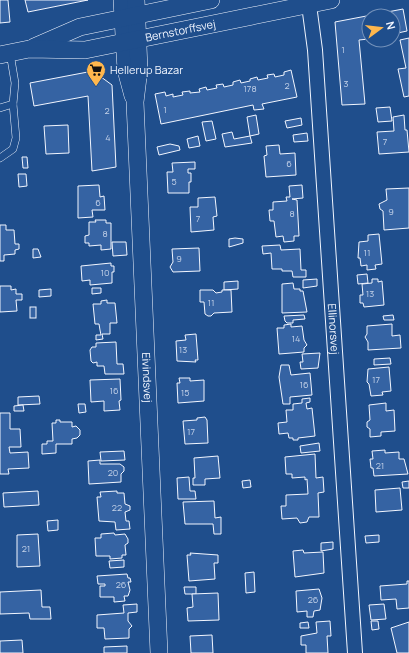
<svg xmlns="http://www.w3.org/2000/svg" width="409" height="653" font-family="Manrope,sans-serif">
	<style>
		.building { fill: #3563a3; stroke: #f2f6ff }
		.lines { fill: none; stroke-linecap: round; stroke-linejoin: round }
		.service-casing { stroke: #f2f6ff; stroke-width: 8 }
		.minor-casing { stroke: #f2f6ff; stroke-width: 16 }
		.tertiary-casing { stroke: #f2f6ff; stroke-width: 18 }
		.service { stroke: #1f4e8c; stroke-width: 7 }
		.minor { stroke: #1f4e8c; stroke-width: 14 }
		.tertiary { stroke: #1f4e8c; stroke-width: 17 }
		.labels { text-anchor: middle; stroke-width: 3; stroke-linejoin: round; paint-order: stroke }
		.number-label { font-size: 9px; fill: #c3d1e8 }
		.street-label { font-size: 11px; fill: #f2f6ff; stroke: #1f4e8c }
		.poi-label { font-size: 11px; fill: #f2f6ff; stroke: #1f4e8c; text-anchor: start }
	</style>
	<rect width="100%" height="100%" fill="#1f4e8c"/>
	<g class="building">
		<polygon points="0,0 8,0 10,22 0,23"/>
		<polygon points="25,0 88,0 28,12"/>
		<polygon points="403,9 407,31 393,34 393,16 369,16 369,39 359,40 365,104 342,105 335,22"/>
		<polygon points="409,38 409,96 404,97 398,69 406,68 400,40"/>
		<polygon points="291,70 297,97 262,104 264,109 254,110 253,105 161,124 155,94 165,92 166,96 173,94 173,97 183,95 182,92 190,91 190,93 200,92 199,89 206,87 207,90 217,88 216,85 223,84 224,87 233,85 233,82 240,80 241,83 250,81 250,79 257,77 258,80 268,78 267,75 274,74 275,77 284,75 284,72"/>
		<polygon points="93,71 112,85 116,167 92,171 88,96 34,106 30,83"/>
		<polygon points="390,107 392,121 378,122 376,108"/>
		<polygon points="256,115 259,134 250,136 247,117"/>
		<polygon points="404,115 405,130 407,130 409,152 379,154 377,132 394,131 393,117"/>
		<polygon points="301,118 302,125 287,128 285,121"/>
		<polygon points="212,121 216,139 206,141 202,122"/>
		<polygon points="68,125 69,153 46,154 44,126"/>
		<polygon points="232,132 234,139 250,136 252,143 225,147 222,134"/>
		<polygon points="307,133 308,141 294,142 293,135"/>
		<polygon points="198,136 200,146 189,148 187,139"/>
		<polygon points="170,144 179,146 180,150 159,155 157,147"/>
		<polygon points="279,145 280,154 295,153 296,175 266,177 264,156 267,155 266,146"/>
		<polygon points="22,157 27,157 28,168 23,168"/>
		<polygon points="195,162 195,169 188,169 188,173 191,173 191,182 189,182 189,193 168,193 167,172 173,172 172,163"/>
		<polygon points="18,174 26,174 27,186 19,187"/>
		<polygon points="99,185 100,197 104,196 105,210 92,210 93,217 78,218 78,186"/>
		<polygon points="302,185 303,198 292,199 297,200 299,236 294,236 294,241 284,242 283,236 276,237 274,221 270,221 269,210 273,210 273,202 287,201 286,197 290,197 289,186"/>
		<polygon points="409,188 409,228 384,230 383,211 380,209 379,204 387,200 386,189"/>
		<polygon points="215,197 217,216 213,217 214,230 191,232 190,207 198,207 198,198"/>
		<polygon points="95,220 106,220 106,223 111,223 111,249 101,250 101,245 89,246 89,243 85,243 85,236 89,235 89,222 96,222"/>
		<polygon points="0,225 6,225 6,230 14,230 15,244 19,244 19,249 15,250 15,254 4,255 4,261 0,261"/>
		<polygon points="379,234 382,264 375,265 376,269 367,270 367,265 361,266 360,258 358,258 359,242 368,241 368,235"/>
		<polygon points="235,238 243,239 243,243 229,247 229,239"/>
		<polygon points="112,242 126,242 127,255 113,256"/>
		<polygon points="280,245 281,250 300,249 301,270 306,270 306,277 293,277 292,271 282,271 282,269 272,269 271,253 263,254 262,246"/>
		<polygon points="199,248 200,271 173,272 170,267 173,262 172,249"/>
		<polygon points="33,249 38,249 41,257 33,258"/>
		<polygon points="111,263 111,266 114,266 114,272 112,272 112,283 90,285 90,280 82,281 81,266"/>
		<polygon points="367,274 368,283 358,284 357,275"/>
		<polygon points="317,279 317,286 303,288 303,280"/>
		<polygon points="372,279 378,279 378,282 382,281 384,305 364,307 363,303 360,303 360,295 363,295 362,284 372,283"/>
		<polygon points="238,281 238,289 224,290 224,282"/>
		<polygon points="293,283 294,289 300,289 300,291 303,291 307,312 282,313 282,284"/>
		<polygon points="0,286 11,286 11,290 16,289 16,294 22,294 22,300 16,300 17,311 0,312"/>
		<polygon points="92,288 101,288 101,293 92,294"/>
		<polygon points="51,289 51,296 39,297 39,290"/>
		<polygon points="200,290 213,290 216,293 222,292 222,290 231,290 232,312 214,313 211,316 208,316 205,314 204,302 200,302"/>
		<polygon points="107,300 107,303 115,303 117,323 110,323 110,334 102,334 103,339 96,340 96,335 101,335 100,330 99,324 95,324 93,304 101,304 101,301"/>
		<rect x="30" y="307" width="6" height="11"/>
		<polygon points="304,315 305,319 293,320 293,323 287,323 285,321 284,316"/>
		<polygon points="393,315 394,320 384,320 383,316"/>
		<polygon points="291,324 291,327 302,326 304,340 307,345 304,348 304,352 279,354 277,328 284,328 284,325"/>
		<polygon points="392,324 392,336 400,335 401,348 368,350 368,342 365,337 367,334 367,326"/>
		<polygon points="196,334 198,360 195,360 196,362 177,361 176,341 186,340 185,335"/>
		<polygon points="116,342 117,364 123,364 124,374 105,374 104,366 97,366 97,362 93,363 91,361 90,350 92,347 96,347 96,343"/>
		<polygon points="320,353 318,368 301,369 300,362 303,362 302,354"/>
		<polygon points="390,358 391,364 374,365 374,359"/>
		<polygon points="281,365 289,365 291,375 310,373 312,395 290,397 290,404 283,404 279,377"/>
		<polygon points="389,367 391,391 382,392 383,395 371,396 369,384 367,382 368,369"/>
		<polygon points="179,378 190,378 190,381 204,380 204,401 178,403 177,383 180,383"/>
		<polygon points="120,379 121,400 119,401 120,410 104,411 104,401 91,402 90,380"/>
		<polygon points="39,396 40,404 18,405 18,397"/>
		<polygon points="310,398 310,402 306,403 307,409 312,408 315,436 298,438 298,440 293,440 293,438 289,438 288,433 279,434 278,423 287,422 286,410 293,410 293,404 302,403 302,399"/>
		<polygon points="386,403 386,411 394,410 395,431 381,432 381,436 370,437 370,429 367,427 367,422 370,420 369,405"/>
		<polygon points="78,404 85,404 86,412 79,413"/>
		<polygon points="23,405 24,411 14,411 14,406"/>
		<polygon points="0,413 10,413 10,429 20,429 21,447 9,447 10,453 28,452 29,468 8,469 9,474 0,474"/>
		<polygon points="205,417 207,420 208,443 185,444 183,421 197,420 197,418"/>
		<polygon points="56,420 60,420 60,422 72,422 72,427 76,426 80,430 80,435 77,438 72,439 72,444 56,444 56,453 42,454 42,444 47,444 47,441 53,441 52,423 56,423"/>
		<polygon points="319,443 320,451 301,453 300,446"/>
		<polygon points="385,450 385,453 399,452 399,459 404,459 408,474 374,476 373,468 371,468 370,459 373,459 372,451"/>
		<polygon points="124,451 125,460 101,461 100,452"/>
		<polygon points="315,454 316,478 323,477 324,492 318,493 319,517 309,517 307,522 300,523 297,518 282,519 281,506 286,506 286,495 308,494 307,479 305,480 305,477 292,478 292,474 286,474 285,457"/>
		<polygon points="218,456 220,478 205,479 205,485 193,485 193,478 195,478 194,458"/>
		<polygon points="100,460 100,464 120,464 124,467 124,471 121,474 121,482 89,484 88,461"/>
		<polygon points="189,477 190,491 195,491 196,499 178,499 177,478"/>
		<polygon points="250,480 251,487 243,488 242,481"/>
		<polygon points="409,481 409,488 403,488 402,482"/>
		<polygon points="400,488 402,510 376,512 375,490"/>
		<polygon points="38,491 39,505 4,507 3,493"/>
		<polygon points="117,491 117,493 124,493 125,504 130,506 130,510 125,512 126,521 129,521 130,529 116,530 115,522 99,521 97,497 101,497 100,492"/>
		<polygon points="214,501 215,518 221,517 221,534 214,534 213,524 185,524 183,502"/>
		<polygon points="58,520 58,530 48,531 47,521"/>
		<polygon points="114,533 115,535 125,534 128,539 128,543 125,545 126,555 122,555 122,558 110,559 110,556 96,556 95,538 101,538 101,534"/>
		<polygon points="38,534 40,566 17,567 17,535"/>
		<polygon points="379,535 379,542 366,543 365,536"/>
		<polygon points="333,542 333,549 321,551 321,543"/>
		<polygon points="303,550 304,553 323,552 324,573 295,577 293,551"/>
		<polygon points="190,553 218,555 218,563 214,563 215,579 189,581 187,555 191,555"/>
		<polygon points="124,560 124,567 110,568 109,561"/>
		<polygon points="254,572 255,592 246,593 245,573"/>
		<polygon points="127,574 128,578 130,578 131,582 128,582 130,590 128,596 124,596 125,601 114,602 114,597 100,597 100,586 105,586 105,584 98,584 97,576"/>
		<polygon points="407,581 409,581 409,608 397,609 396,599 381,600 380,586 407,584"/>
		<polygon points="184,587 196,587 196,594 185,594"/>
		<polygon points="319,589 322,598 320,610 314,611 313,617 307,617 307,611 297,612 296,591"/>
		<polygon points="41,590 42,607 50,607 51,619 30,619 29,613 0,614 0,592"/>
		<polygon points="218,593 219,620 188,621 187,608 193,607 192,594"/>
		<polygon points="137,604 137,612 128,613 128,621 132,626 129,629 129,638 105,639 104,628 97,628 97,615 124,613 123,605"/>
		<polygon points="384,604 386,619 371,620 369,605"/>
		<polygon points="330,621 331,636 327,636 328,653 306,653 306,645 301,645 301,636 317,633 316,622"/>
		<polygon points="371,621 378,621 379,629 372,630"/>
		<polygon points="308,622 309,628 300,628 300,623"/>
		<polygon points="409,622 409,653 397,653 391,628"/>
		<polygon points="212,635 213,653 191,653 190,636"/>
		<polygon points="22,640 23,653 0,653 0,641"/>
		<polygon points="127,646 127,653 104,653 104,647"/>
	</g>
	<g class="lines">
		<defs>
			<g id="service">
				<polyline points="0,108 13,104"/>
				<polyline points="0,158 13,149 16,138 13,104 15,83 10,53"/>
			</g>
			<g id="minor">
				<path id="s1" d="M309,5L315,50L355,653"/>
			</g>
			<g id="tertiary">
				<polyline points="122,0 126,70 133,96"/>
				<path id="s2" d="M136,0L139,69L135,102L159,653"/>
				<polyline points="34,47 80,27 211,0"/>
				<path id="s3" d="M0,55L29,49L85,50L331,0"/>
			</g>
		</defs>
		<use href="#service" class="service-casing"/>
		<use href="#minor" class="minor-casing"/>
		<use href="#tertiary" class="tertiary-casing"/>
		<use href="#service" class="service"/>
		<use href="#minor" class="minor"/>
		<use href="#tertiary" class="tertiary"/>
	</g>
	<defs>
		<symbol id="supermarket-pin" viewBox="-11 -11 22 30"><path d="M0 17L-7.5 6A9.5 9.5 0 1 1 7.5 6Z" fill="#ffb74d" stroke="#1f4e8c"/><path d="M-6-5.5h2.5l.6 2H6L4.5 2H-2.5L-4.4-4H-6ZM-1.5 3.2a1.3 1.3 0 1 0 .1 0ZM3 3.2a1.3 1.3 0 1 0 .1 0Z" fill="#111"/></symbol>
	</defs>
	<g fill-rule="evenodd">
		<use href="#supermarket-pin" x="85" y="59" width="22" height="30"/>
	</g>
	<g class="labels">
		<g class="number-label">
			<text x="343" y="53">1</text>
			<text x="346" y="87">3</text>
			<text x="287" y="89">2</text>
			<text x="250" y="92">178</text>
			<text x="165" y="113">1</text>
			<text x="107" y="114">2</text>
			<text x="108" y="141">4</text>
			<text x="385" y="145">7</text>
			<text x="289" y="167">6</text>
			<text x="174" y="185">5</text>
			<text x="98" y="206">6</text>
			<text x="391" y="215">9</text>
			<text x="292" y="217">8</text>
			<text x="198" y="222">7</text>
			<text x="105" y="237">8</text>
			<text x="367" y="256">11</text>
			<text x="179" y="262">9</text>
			<text x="105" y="276">10</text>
			<text x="370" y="297">13</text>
			<text x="211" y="306">11</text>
			<text x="296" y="342">14</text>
			<text x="183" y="353">13</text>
			<text x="376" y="383">17</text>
			<text x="304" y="388">16</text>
			<text x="114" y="394">16</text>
			<text x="185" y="396">15</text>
			<text x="191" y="435">17</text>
			<text x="380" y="469">21</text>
			<text x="113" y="476">20</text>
			<text x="117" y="511">22</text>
			<text x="26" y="552">21</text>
			<text x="121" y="588">26</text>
			<text x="313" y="603">26</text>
		</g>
		<g class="street-label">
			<text dy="4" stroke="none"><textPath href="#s3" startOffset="183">Bernstorffsvej</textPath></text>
			<text dy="4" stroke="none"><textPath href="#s1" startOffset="325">Ellinorsvej</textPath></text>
			<text dy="4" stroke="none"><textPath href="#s2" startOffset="378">Eivindsvej</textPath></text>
		</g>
		<g class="poi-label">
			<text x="110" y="74">Hellerup Bazar</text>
		</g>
	</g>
	<g transform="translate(381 28) rotate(75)"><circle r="19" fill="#1f4e8c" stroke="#7391ba"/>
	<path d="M0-3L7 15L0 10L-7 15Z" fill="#ffb74d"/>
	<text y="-6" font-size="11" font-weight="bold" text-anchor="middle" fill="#f2f6ff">N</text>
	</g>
</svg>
